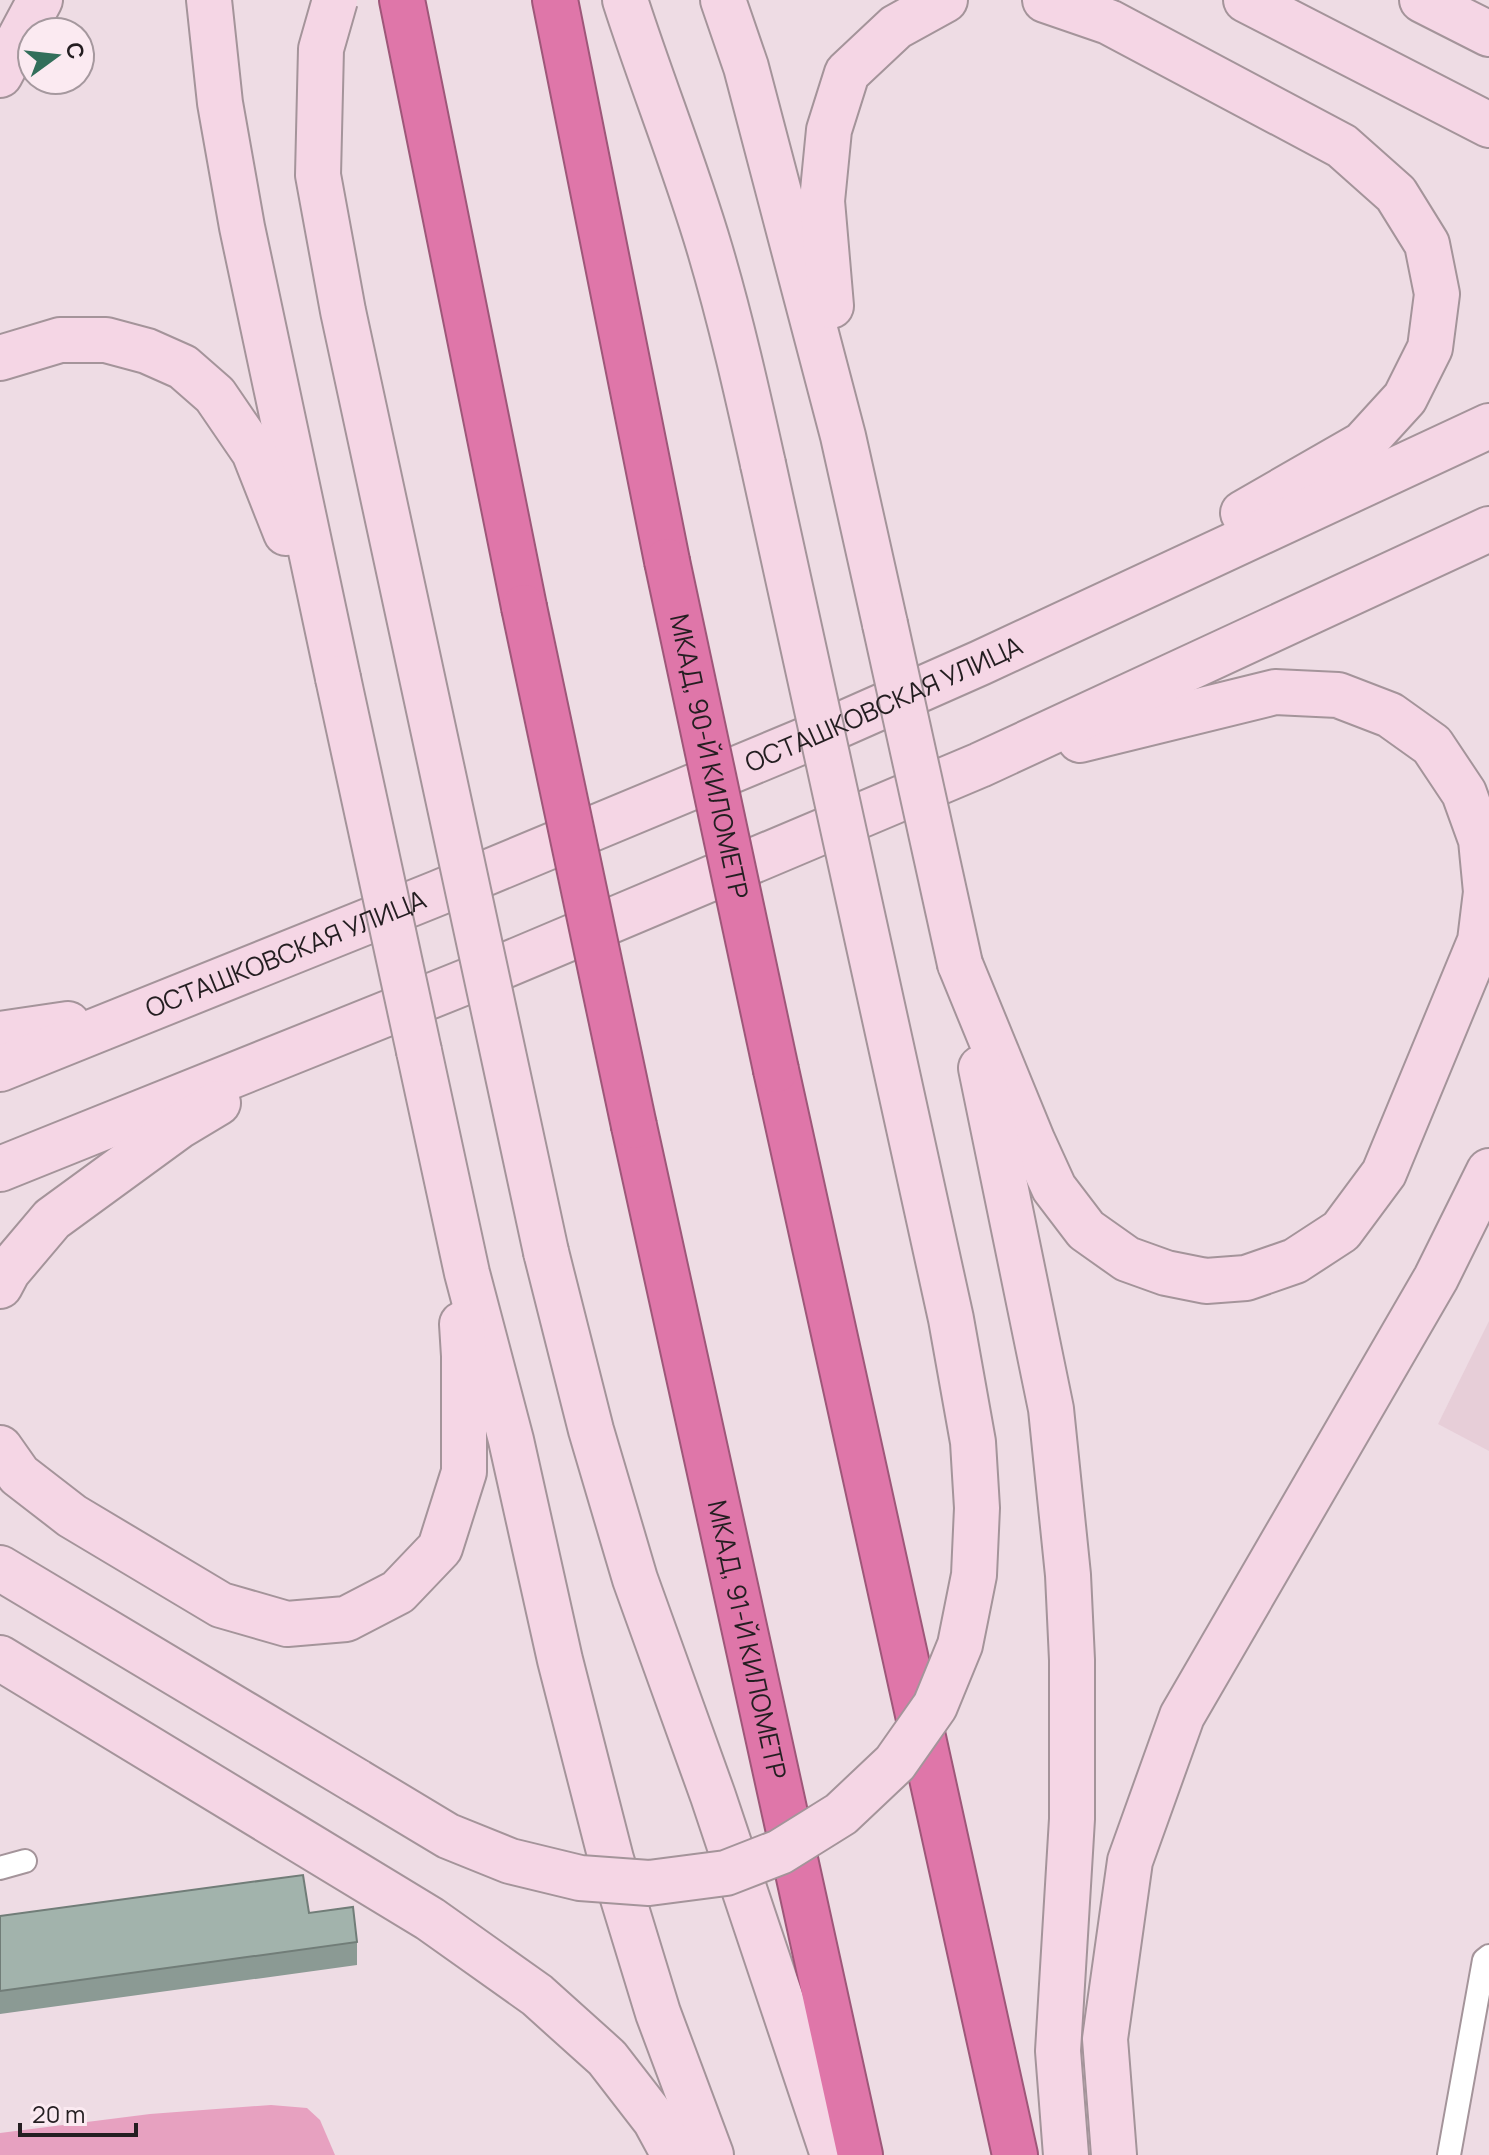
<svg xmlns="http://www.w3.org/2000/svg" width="1489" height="2155" font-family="Manrope,sans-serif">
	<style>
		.built { fill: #e7ced8 }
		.green { fill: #e7a1c0 }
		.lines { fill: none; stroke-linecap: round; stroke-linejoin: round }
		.lane-casing { stroke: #a4949a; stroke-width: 26 }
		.secondary-casing { stroke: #a4949a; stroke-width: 48 }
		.highway-casing { stroke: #9e5779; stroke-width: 48 }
		.lane { stroke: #fff; stroke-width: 22 }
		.secondary { stroke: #f5d6e5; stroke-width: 44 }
		.highway { stroke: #df76a9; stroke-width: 44 }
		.secondary-bridge-casing { stroke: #a4949a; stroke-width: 48; stroke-linecap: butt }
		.highway-bridge-casing { stroke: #9e5779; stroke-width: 48; stroke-linecap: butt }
		.secondary-bridge { stroke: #f5d6e5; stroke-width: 44 }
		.highway-bridge { stroke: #df76a9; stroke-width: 44 }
		.wall { fill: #8b9a94 }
		.building { fill: #a2b3ac; stroke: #717d78; stroke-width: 2 }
		.labels { text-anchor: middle; stroke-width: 7; stroke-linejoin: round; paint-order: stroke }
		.street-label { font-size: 26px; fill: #241e21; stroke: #fbeaf1 }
	</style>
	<rect width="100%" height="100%" fill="#eedce4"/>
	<polygon class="built" points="1489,1321 1489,1451 1438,1424"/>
	<polygon class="green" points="271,2105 307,2108 320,2120 335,2155 0,2155 0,2133 150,2114"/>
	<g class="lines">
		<defs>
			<g id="lane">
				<polyline points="0,1868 25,1861"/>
				<polyline points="1449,2155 1484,1960 1489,1956"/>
			</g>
			<g id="secondary">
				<polyline points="209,0 220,103 242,227 338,678"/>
				<path d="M625,0C652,84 685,165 710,250C731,321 747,392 763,464"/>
				<polyline points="723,0 746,67 843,436 885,624"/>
				<polyline points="1045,0 1109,22 1342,146 1396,194 1427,244 1437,294 1430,348 1405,398 1363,444 1243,513"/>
				<polyline points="1246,0 1489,125"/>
				<polyline points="1422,0 1489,34"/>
				<polyline points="0,75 40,0"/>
				<polyline points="831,306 822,201 829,130 847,73 896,27 945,0"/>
				<polyline points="0,358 60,340 106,340 147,351 183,367 215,395 254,452 286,533"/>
				<polyline points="960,964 1033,1142 1054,1188 1086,1230 1127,1259 1166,1273 1206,1281 1246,1278 1295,1261 1341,1231 1384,1173 1480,941 1486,892 1481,840 1464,793 1432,745 1390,715 1338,695 1275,692 1080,740"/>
				<polyline points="0,1034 68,1024"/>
				<polyline points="419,1051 467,1273 511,1440 560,1660 611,1859 658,2013 711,2155"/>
				<polyline points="981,1068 1051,1409 1068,1575 1072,1660 1072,1819 1058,2051 1066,2155"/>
				<path id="s1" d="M0,1069L438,893L815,736L980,663L1489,426"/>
				<polyline points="0,1169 473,979 980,765 1489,529"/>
				<polyline points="546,1252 591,1430 635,1579 713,1796 833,2155"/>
				<polyline points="0,1286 8,1271 52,1219 178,1127 218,1103"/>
				<polyline points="0,1448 19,1475 72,1516 221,1605 287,1624 346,1619 398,1592 440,1548 464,1472 464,1356 462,1324"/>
				<polyline points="0,1568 358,1782"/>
				<polyline points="0,1658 430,1919 537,1995 607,2058 655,2120 674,2155"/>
				<polyline points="1114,2155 1105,2039 1130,1861 1182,1716 1436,1278 1489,1171"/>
			</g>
			<g id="highway">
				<polyline points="402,0 524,607"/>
				<polyline points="555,0 667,561"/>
				<polyline points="776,1070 1015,2155"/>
				<path id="s2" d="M634,1126L860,2155"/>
			</g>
		</defs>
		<use href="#lane" class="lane-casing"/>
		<use href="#secondary" class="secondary-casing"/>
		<use href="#highway" class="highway-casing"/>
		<use href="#lane" class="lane"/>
		<use href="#secondary" class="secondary"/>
		<use href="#highway" class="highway"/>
		<defs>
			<g id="secondary-bridge">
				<polyline points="335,0 321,49 318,175 343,311 546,1252"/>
				<polyline points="885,624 960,964"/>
				<polyline points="338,678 419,1051"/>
				<polyline points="358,1782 448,1836 510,1861 580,1878 649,1883 726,1873 780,1852 841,1814 895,1763 935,1706 960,1645 974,1575 977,1508 973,1442 951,1319 763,464"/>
			</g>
			<g id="highway-bridge">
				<path id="s3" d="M667,561L776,1070"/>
				<polyline points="524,607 634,1126"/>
			</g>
		</defs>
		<use href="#secondary-bridge" class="secondary-bridge-casing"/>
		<use href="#highway-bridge" class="highway-bridge-casing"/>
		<use href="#secondary-bridge" class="secondary-bridge"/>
		<use href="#highway-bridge" class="highway-bridge"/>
	</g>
	<polygon class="wall" points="309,1913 357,1942 357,1965 0,2014 0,1916"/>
	<polygon class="building" points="303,1875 309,1913 353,1907 357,1942 0,1991 0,1916"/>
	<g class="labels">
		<g class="street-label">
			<text dy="9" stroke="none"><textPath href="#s1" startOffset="956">ОСТАШКОВСКАЯ УЛИЦА</textPath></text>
			<text dy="9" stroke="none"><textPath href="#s3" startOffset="200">МКАД, 90-Й КИЛОМЕТР</textPath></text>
			<text dy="9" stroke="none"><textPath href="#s1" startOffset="308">ОСТАШКОВСКАЯ УЛИЦА</textPath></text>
			<text dy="9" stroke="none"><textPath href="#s2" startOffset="526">МКАД, 91-Й КИЛОМЕТР</textPath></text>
		</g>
	</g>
	<g transform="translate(56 56) rotate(75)"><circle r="38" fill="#fbeaf1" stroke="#a5989e" stroke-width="2"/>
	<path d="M0-6L14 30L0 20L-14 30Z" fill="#326f5b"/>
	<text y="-12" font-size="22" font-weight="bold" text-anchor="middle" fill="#241e21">С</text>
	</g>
	<path d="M20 2123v12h116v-12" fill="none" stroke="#241e21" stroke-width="4"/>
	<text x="32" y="2123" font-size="24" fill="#241e21" stroke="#fbeaf1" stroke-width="6" paint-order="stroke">20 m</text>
</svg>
